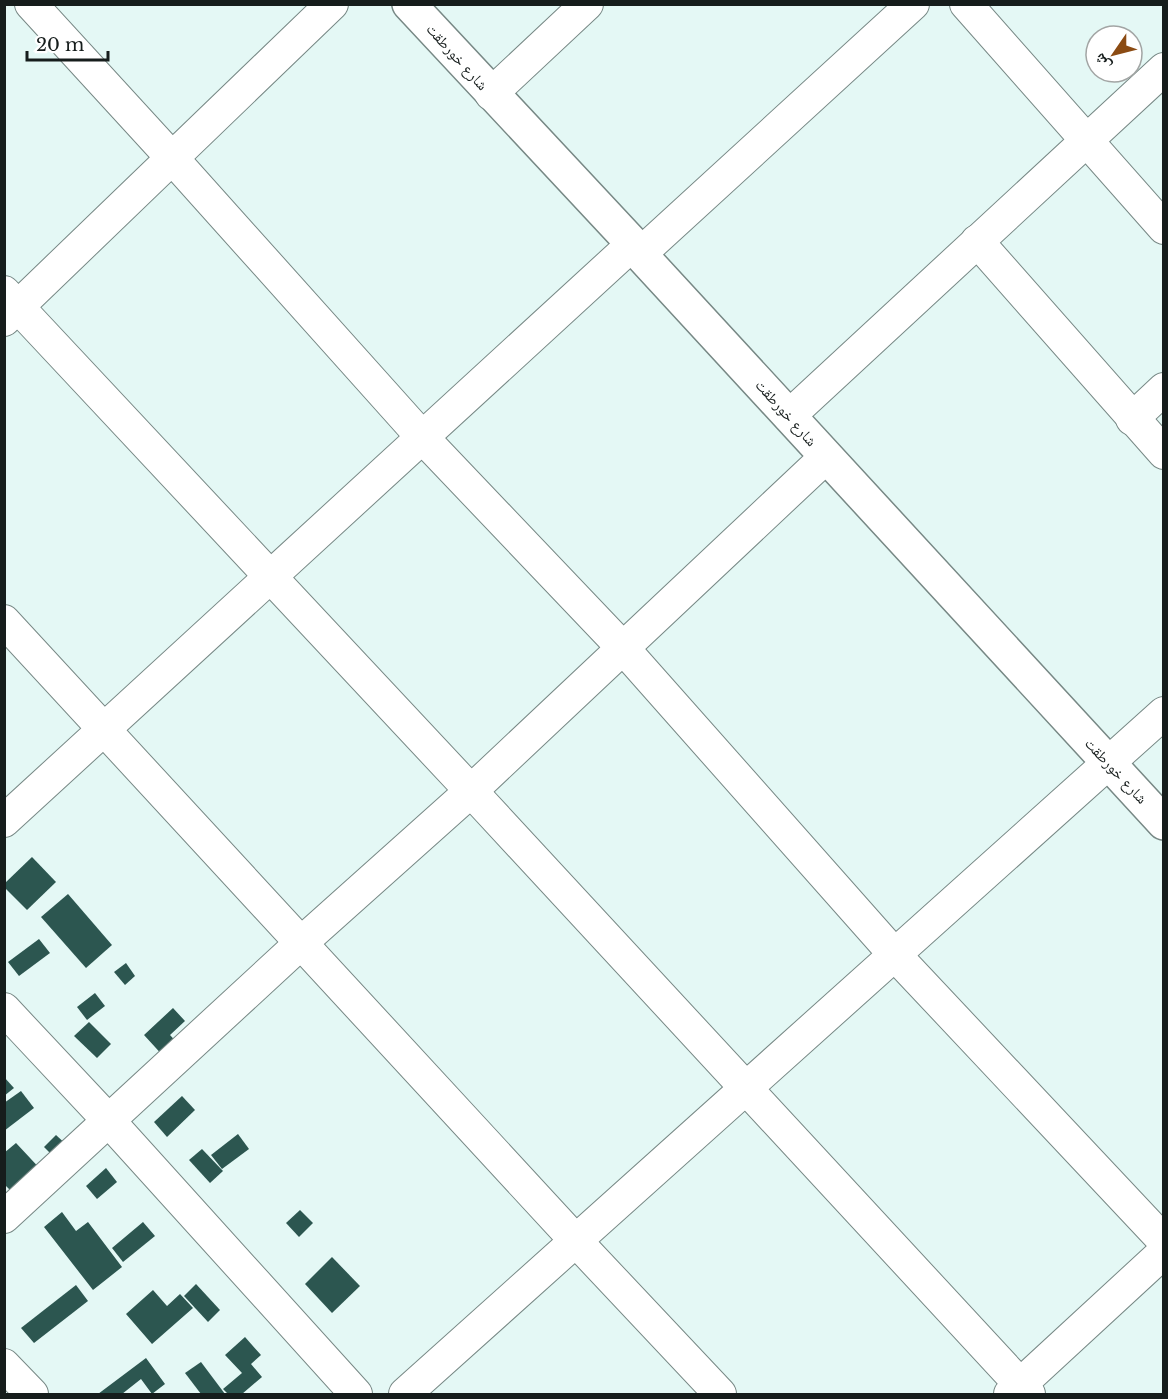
<svg xmlns="http://www.w3.org/2000/svg" width="1168" height="1399" font-family="'Libre Baskerville','Noto Naskh Arabic',serif">
	<style>
		.building { fill: #2c5650 }
		.lines { fill: none; stroke-linecap: round; stroke-linejoin: round }
		.street-casing { stroke: #778885; stroke-width: 34 }
		.secondary-casing { stroke: #778885; stroke-width: 36 }
		.street { stroke: #fff; stroke-width: 32 }
		.secondary { stroke: #fff; stroke-width: 33 }
		.labels { text-anchor: middle; stroke-width: 6; stroke-linejoin: round; paint-order: stroke }
		.street-label { font-size: 15px; fill: #161d1c; stroke: #fff }
	</style>
	<rect width="100%" height="100%" fill="#e4f8f5"/>
	<g class="building">
		<polygon points="32,857 56,882 27,910 4,887 4,884"/>
		<polygon points="68,894 112,945 86,968 41,917"/>
		<polygon points="39,939 50,953 19,976 8,962"/>
		<polygon points="126,963 135,976 125,985 114,972"/>
		<polygon points="95,993 105,1006 87,1020 77,1007"/>
		<polygon points="173,1008 185,1021 170,1035 181,1047 166,1059 144,1035"/>
		<polygon points="89,1022 111,1044 97,1058 74,1036"/>
		<polygon points="4,1077 14,1088 4,1096"/>
		<polygon points="21,1091 34,1108 4,1131 4,1103"/>
		<polygon points="182,1096 195,1110 167,1137 154,1122"/>
		<polygon points="238,1134 249,1149 222,1169 211,1155"/>
		<polygon points="56,1135 70,1148 57,1160 44,1147"/>
		<polygon points="16,1143 45,1174 18,1198 4,1184 4,1153"/>
		<polygon points="202,1149 223,1171 210,1183 189,1160"/>
		<polygon points="106,1168 117,1182 97,1199 86,1186"/>
		<polygon points="300,1210 313,1223 299,1237 286,1223"/>
		<polygon points="62,1212 76,1231 88,1222 122,1267 93,1290 44,1227"/>
		<polygon points="143,1222 155,1236 123,1262 112,1248"/>
		<polygon points="332,1257 360,1286 332,1313 305,1284"/>
		<polygon points="196,1284 220,1310 208,1322 184,1296"/>
		<polygon points="76,1285 88,1301 34,1343 21,1328"/>
		<polygon points="153,1290 167,1306 180,1294 193,1308 152,1344 126,1314"/>
		<polygon points="245,1337 261,1355 251,1364 262,1377 242,1394 228,1394 223,1389 242,1373 225,1355"/>
		<polygon points="146,1358 165,1384 152,1394 141,1379 122,1394 98,1394"/>
		<polygon points="201,1362 225,1394 201,1394 185,1373"/>
	</g>
	<g class="lines">
		<defs>
			<g id="street">
				<polyline points="31,4 173,159 423,438 623,648 895,955 1164,1241"/>
				<polyline points="966,4 1164,228"/>
				<polyline points="491,94 587,4"/>
				<polyline points="977,241 1164,453"/>
				<polyline points="640,254 913,4"/>
				<polyline points="4,292 471,791 1029,1394"/>
				<polyline points="4,320 332,4"/>
				<polyline points="789,416 1164,69"/>
				<polyline points="1132,419 1164,389"/>
				<polyline points="4,621 576,1241 720,1394"/>
				<polyline points="4,821 633,244"/>
				<polyline points="4,1009 109,1121 356,1394"/>
				<polyline points="4,1217 301,943 471,791 826,457"/>
				<polyline points="4,1365 32,1394"/>
				<polyline points="405,1394 1164,713"/>
				<polyline points="1010,1394 1164,1252"/>
			</g>
			<polyline id="secondary" points="409,4 633,244 640,254 1164,823"/>
		</defs>
		<use href="#street" class="street-casing"/>
		<use href="#secondary" class="secondary-casing"/>
		<use href="#street" class="street"/>
		<use href="#secondary" class="secondary"/>
	</g>
	<g class="labels">
		<g class="street-label">
			<text transform="translate(457 57) rotate(48)" y="5">شارع خورطقت</text>
			<text transform="translate(786 413) rotate(48)" y="5">شارع خورطقت</text>
			<text transform="translate(1116 771) rotate(47)" y="5">شارع خورطقت</text>
		</g>
	</g>
	<rect width="1168" height="1399" fill="none" stroke="#161d1c" stroke-width="12"/>
	<g transform="translate(1114 54) rotate(235)"><circle r="28" fill="#ffffff" stroke="#a2a5a4" stroke-width="1.5"/>
	<path d="M0-4.5L10 22L0 15L-10 22Z" fill="#8b4b13"/>
	<text y="-9" font-size="16" font-weight="bold" text-anchor="middle" fill="#161d1c">ش</text>
	</g>
	<path d="M27 51v9h81v-9" fill="none" stroke="#161d1c" stroke-width="3"/>
	<text x="36" y="51" font-size="18" fill="#161d1c" stroke="#ffffff" stroke-width="4.5" paint-order="stroke">20 m</text>
</svg>
